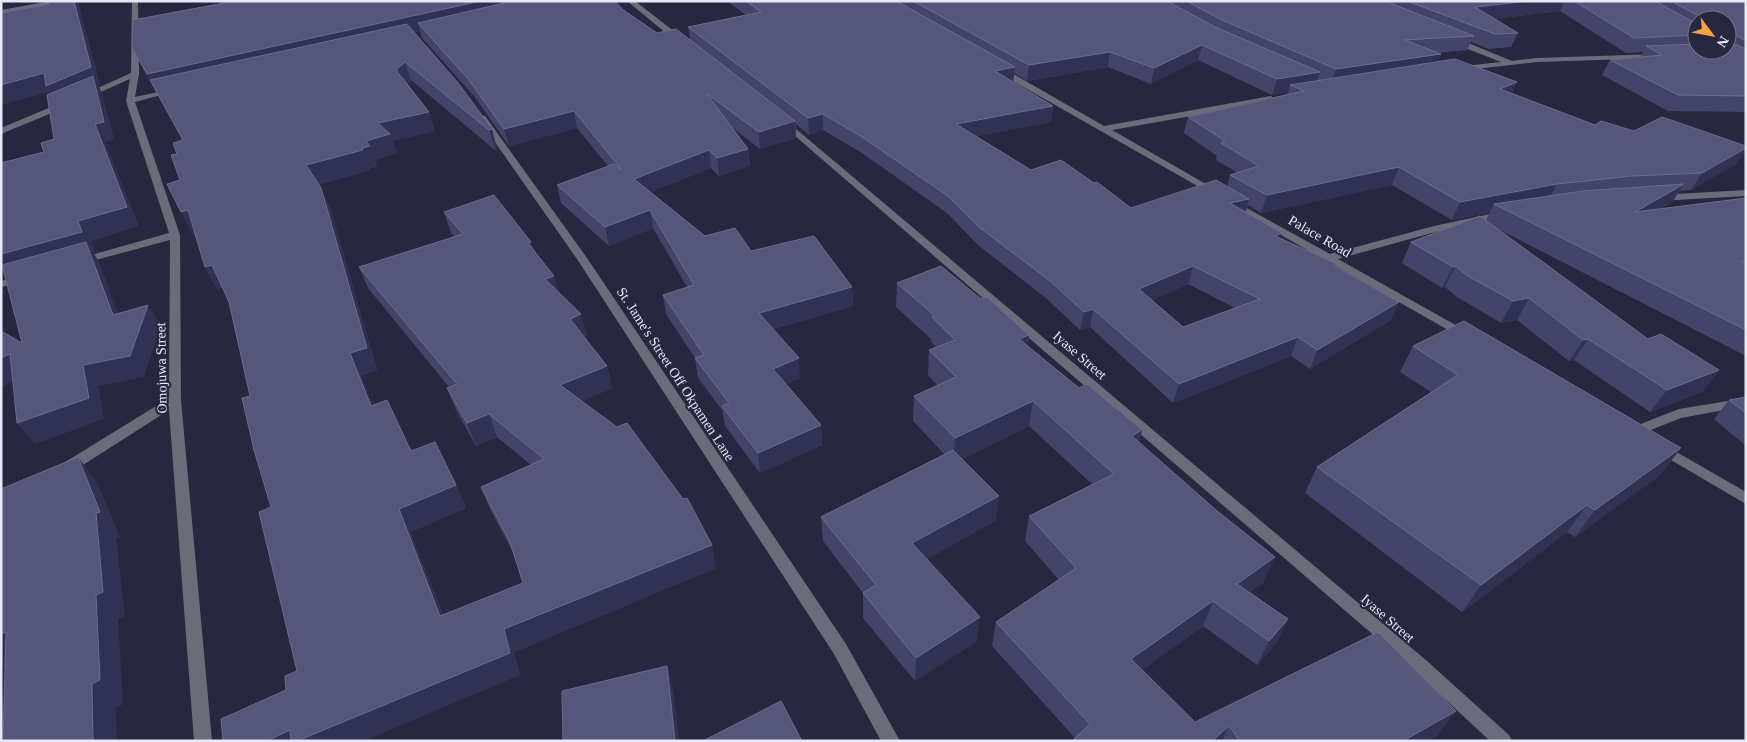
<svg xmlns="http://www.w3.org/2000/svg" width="1747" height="742" font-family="'Times New Roman',serif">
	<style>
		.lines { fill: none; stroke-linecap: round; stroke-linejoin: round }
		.minor { fill: #6b6c79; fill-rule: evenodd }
		.wall { fill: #44446b; fill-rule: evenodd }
		.shaded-wall { fill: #313253 }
		.building { fill: #56567a; stroke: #6c6d8e; fill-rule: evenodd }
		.labels { text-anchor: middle; stroke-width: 4.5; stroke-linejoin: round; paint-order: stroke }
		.street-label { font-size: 14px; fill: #e7e9f9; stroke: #27283f }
	</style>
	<rect width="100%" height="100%" fill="#27283f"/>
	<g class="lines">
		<g class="minor">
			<polygon points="51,1 68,1 1,14 1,10"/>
			<polygon points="132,1 138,1 139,74 135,97 172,89 176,91 135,102 180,235 181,400 212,741 194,741 169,410 72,472 67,473 62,472 60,468 62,464 169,398 170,240 81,264 76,261 77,259 169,233 126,101 130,79 87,98 80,96 131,73"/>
			<polygon points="627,1 635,1 684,39 684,43 678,43"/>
			<polygon points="1450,38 1456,38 1512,61 1537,58 1658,54 1662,56 1658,58 1537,62 1458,71 1454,69 1455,67 1501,62 1450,42"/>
			<polygon points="997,68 1003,68 1104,126 1271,96 1275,99 1271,102 1112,130 1218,191 1218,195 1215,196 997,72"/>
			<polygon points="63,102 67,105 66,107 1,134 1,128"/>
			<polygon points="482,115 485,116 587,258 846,644 900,741 881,741 834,654 577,259 478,118"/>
			<polygon points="783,118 1427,661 1509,735 1512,741 1490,741 1415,671 780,123 780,119"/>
			<polygon points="1746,190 1746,196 1658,201 1653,198 1658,195"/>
			<polygon points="1232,200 1330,254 1434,226 1504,211 1509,214 1504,217 1439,231 1338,259 1468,332 1470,335 1464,339 1228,205 1228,201"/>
			<polygon points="21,276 27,279 25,281 1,287 1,281"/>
			<polygon points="1746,398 1746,406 1681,418 1633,437 1628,435 1626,432 1628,429 1679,409"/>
			<polygon points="1659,442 1746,492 1746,504 1654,450 1652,447 1654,444"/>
		</g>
	</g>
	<g class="wall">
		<path d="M727,1H1746V112L1668,111L1602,75L1610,60L1640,57L1643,52L1626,53L1560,11L1494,19L1518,33L1511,47L1489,49L1471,42L1467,50L1437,53L1441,54L1438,62L1517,82L1512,93L1595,125L1634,131L1746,146V150L1736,164L1691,190L1679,191L1673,201L1660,209L1746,198V356L1496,228L1648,339L1719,370L1702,392L1650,412L1574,360L1569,361L1517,320L1501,323L1457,297L1445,287L1442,288L1402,263L1411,242L1486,220L1490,212L1452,220L1392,185L1261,213L1248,205L1246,212L1280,239L1337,264L1335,267L1399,302L1391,320L1310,369L1291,356L1173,403L1090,327L1080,330L1047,299L978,245L947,213L862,153L823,130L809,135L796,124V138L760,149L733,128L748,149L750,166L719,176L711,168L650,192L705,236L852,287L853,306L773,329L800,378L786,384L821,425L822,445L760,473L725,426L722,410L698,378L695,358L666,314L663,295L687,287L653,228L609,246L561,203L557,185L608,166L577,128L509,146L474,96L422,38L420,31L414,32L492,129L497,149L495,150L411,80L407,84L429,112L435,131L392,141L397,153L375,160L377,166L370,168L371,170L319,184L330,208L377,370L361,376L373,406L411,451L456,485L466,508L410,532L443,615L523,583L515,556L490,509L481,487L531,465L497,437L476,446L456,410L447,388L449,387L368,288L359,267L455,236L451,233L444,212L531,242L533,249L559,293L587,336L584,337L607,366L612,388L582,401L716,568L514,652L520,675L286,690L297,671L271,507L250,396L229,302L222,287L217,289L205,267L194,233H193L181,212L180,180L177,154L183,141L141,64L133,20L622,9L657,33L690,40L688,27L746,15ZM1697,20H1727V50H1697ZM1198,60L1272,95L1288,92L1287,94L1188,117L1184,133L1217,156L1216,160L1238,173L1230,175L1227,187L1131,208L1031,170L976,136L1051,122L1053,106L1013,82L1014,73L1027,81L1108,67L1151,84ZM1188,284L1235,308L1183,327L1152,300Z"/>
		<polygon points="897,283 981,299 1029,335 1028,346 1079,388 1142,430 1139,442 1264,582 1250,592 1288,619 1276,643 1257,665 1203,626 1142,670 1195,722 1438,735 1427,741 1072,741 1075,738 992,646 996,622 1059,580 1025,541 1029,516 1092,484 1029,426 962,459 996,520 927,559 977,641 915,681 863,618 863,593 823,541 821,517 945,455 913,421 914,396 938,386 928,375 929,350 936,347 931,342 931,339 896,307"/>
		<polygon points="1413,346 1681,448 1660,475 1575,537 1567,532 1462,612 1305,493 1317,467 1431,392 1400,372"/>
		<polygon points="1746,397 1746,446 1714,419 1729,400"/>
	</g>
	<g class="shaded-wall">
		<polygon points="74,1 78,1 100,84 98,85 102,93 114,139 105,142 139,226 91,241 95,252 93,252 99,262 127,336 5,264 1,265 1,250 78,221 56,103 49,92 1,105 1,85"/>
		<polygon points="481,1 550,1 418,23 420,31 156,90 150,80 155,90 147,74"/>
		<polygon points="1529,1 1565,1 1560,11 1469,22 1475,7"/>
		<polygon points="1202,45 1198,60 1151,84 1154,68"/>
		<polygon points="1110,52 1108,67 1027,81 1029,65"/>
		<polygon points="1441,54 1435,69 1331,84 1336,69"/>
		<polygon points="405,62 411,80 402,89 396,70"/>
		<polygon points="1015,67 1013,83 995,71"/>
		<polygon points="1320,72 1315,87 1290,85 1288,92 1272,95 1277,79"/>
		<polygon points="1517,82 1509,98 1500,89"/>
		<polygon points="1053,106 1051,122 955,140 956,124"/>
		<polygon points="574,111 577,128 509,146 504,129"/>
		<polygon points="429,112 435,131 392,141 397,153 375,160 377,166 370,168 371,170 315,186 306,165 362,148 378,123"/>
		<polygon points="823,114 823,130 809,135 808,118"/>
		<polygon points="795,121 796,138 760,149 759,132"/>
		<polygon points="492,129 497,149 495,150 489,130"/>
		<polygon points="1746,148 1746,150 1736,164 1691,190 1702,173"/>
		<polygon points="748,149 750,166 719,176 717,158"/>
		<polygon points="709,150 711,168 637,197 634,179"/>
		<polygon points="1399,167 1392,185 1261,213 1267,195"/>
		<polygon points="1557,184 1548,201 1494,204 1490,212 1452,220 1460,202"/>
		<polygon points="1684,184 1673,201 1624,229 1635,212"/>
		<polygon points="321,188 330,208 377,370 361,376 382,429 371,406 350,353"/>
		<polygon points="1249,199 1244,216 1230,203"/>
		<polygon points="188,210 199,231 193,233 181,212"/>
		<polygon points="650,210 653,228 609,246 605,227"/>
		<polygon points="1282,233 1276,251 1275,236"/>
		<polygon points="531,242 537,263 528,243"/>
		<polygon points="212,265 224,287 217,289 205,267"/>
		<polygon points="1193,266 1188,284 1135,308 1139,289"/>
		<polygon points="1455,266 1445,287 1442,288 1453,267"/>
		<polygon points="554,276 560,297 545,279"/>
		<polygon points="852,287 853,306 761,332 759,313"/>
		<polygon points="1529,298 1517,320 1501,323 1513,301"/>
		<polygon points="1399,302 1391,320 1310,369 1317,350"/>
		<polygon points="148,305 161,325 144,377 98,386 104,419 35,444 17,423 83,365"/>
		<polygon points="1093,309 1090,327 1080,330 1084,312"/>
		<polygon points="581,314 587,336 576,341 570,319"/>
		<polygon points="1029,335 1026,359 1019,339"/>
		<polygon points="1298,337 1291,356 1173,403 1179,384"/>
		<polygon points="1588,339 1574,360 1569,361 1583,340"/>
		<polygon points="10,354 26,374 1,388 1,358"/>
		<polygon points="799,358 800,378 775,388 773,369"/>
		<polygon points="607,366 612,388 566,408 560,385"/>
		<polygon points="1719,370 1702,392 1650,412 1667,390"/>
		<polygon points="1033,401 1029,426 953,463 955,438"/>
		<polygon points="489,414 497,437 476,446 467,423"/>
		<polygon points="821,425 822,445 760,473 758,453"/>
		<polygon points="1142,430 1135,455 1132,436"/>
		<polygon points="1681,448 1660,475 1575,537 1595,510"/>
		<polygon points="78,457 97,482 120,537 116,538 125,616 118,619 123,704 116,708 117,741 93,741 92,684 96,595 96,513"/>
		<polygon points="456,485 466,508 410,532 452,638 440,616 399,509"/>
		<polygon points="999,496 996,520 911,568 912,543"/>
		<polygon points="1587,505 1567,532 1462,612 1481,585"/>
		<polygon points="712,545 716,568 514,652 520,675 364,741 267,741 504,629"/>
		<polygon points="1275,557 1264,582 1227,609 1237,584"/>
		<polygon points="1213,601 1203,626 1123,684 1131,659"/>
		<polygon points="980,617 977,641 915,681 916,658"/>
		<polygon points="1288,619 1276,643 1257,665 1269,641"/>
		<polygon points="6,632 32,656 1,669 1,634"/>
		<polygon points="667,666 674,693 679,741 675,741"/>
		<polygon points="1456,711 1438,735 1427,741 1403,741"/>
		<polygon points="1229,726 1222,741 1212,741"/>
	</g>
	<g class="building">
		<polygon points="50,1 74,1 91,67 46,86 44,73 1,85 1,13 49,4"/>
		<polygon points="235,1 481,1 147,74 132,48 133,20"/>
		<polygon points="513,1 615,1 622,9 657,33 676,29 795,121 759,132 706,93 748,149 717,158 709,150 634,179 705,236 735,228 751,251 814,236 852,287 759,313 799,358 773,369 821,425 758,453 722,406 729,403 695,358 704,355 663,295 694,285 650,210 605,227 557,185 614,164 622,170 574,111 504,129 469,80 418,23"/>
		<path d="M746,1H896L1015,67L995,71L1053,106L956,124L1031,170L1061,160L1094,183L1097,182L1131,208L1216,180L1249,199L1230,203L1282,233L1275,236L1337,264L1334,266L1399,302L1317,350L1298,337L1179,384L1093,309L1084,312L1050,281L979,227L948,196L862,137L823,114L808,118L688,27L761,12ZM1193,266L1260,299L1183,327L1139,289Z"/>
		<polygon points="913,1 1167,1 1215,27 1320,72 1277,79 1202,45 1154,68 1110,52 1029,65"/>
		<polygon points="1186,1 1385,1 1474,36 1404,40 1441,54 1336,69 1222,20"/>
		<polygon points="1407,1 1529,1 1475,7 1518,33 1495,34"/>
		<polygon points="1574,1 1655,1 1697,24 1697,35 1634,38"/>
		<polygon points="1671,1 1746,1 1746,41 1733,34 1727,34 1727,20 1706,20"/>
		<polygon points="407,24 459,84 492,129 489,130 405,62 396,70 429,112 378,123 390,134 366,141 370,146 362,148 363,150 306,165 321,188 367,348 350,353 371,406 387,400 411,451 435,442 456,485 399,509 440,616 523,583 510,542 481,487 544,459 489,414 467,423 447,388 457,384 359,267 463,234 444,212 494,195 531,242 528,243 554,276 545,279 581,314 570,319 607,366 560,385 617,427 627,423 683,499 687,498 712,545 504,629 510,653 297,741 291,741 290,730 267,741 223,741 221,719 286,690 285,676 297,671 259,512 271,507 254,450 242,398 250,396 229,302 212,265 205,267 188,210 181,212 167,184 180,180 171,155 177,154 173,143 183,140 150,80"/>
		<polygon points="1727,43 1732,43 1746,49 1746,96 1678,95 1610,60 1662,55 1646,46 1697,44 1697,50 1727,50"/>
		<polygon points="1455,59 1517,82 1500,89 1595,125 1601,121 1634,131 1662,117 1746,146 1746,148 1702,173 1632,176 1557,184 1460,202 1399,167 1267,195 1230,175 1259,166 1221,143 1225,141 1188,117 1304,91 1290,85"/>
		<polygon points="93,76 104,122 95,124 127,207 78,221 82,232 1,254 1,163 44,152 41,143 54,139 47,95"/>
		<polygon points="1684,184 1635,212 1746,198 1746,260 1741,262 1746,264 1746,330 1494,204 1583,191"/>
		<polygon points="1480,216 1648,339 1661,334 1719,370 1667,390 1588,339 1583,340 1529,298 1513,301 1468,276 1455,266 1453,267 1411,242"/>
		<polygon points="86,242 113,315 148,305 130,356 83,365 89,398 17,423 10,354 1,358 1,331 22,343 2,265"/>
		<polygon points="941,266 981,299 987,297 1029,335 1019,339 1079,388 1087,384 1142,430 1132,436 1216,510 1275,557 1237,584 1288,619 1269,641 1213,601 1131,659 1195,722 1378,632 1456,711 1403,741 1240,741 1229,726 1212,741 1072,741 1090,724 996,622 1076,568 1029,516 1114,474 1033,401 955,438 914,396 956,377 929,350 955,340 932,317 935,316 897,283"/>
		<polygon points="1464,321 1681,448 1595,510 1587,505 1481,585 1317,467 1458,375 1413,346"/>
		<polygon points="1746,397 1746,413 1729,400"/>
		<polygon points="953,450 999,496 912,543 980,617 916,658 863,593 876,585 821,517"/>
		<polygon points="78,457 100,512 96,513 103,592 96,595 100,680 92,684 93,741 2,741 3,740 6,632 1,634 1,489"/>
		<polygon points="667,666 675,741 563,741 562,691"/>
		<polygon points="781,701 802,741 703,741"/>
	</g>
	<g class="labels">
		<g class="street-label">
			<text transform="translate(1320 236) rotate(30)" y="5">Palace Road</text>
			<text transform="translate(1080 355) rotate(41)" y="5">Iyase Street</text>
			<text transform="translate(161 368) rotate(-91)" y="5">Omojuwa Street</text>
			<text transform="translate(676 374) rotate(57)" y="5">St. Jame's Street Off Okpamen Lane</text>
			<text transform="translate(1388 618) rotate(41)" y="5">Iyase Street</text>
		</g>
	</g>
	<rect width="1747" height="742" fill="none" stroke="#e7e9f9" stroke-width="5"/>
	<g transform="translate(1712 35) rotate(122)"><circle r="24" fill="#27283f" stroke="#747589"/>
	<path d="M0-4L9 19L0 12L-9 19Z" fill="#f5a246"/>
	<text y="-8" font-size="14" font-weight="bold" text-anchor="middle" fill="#e7e9f9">N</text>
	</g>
</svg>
